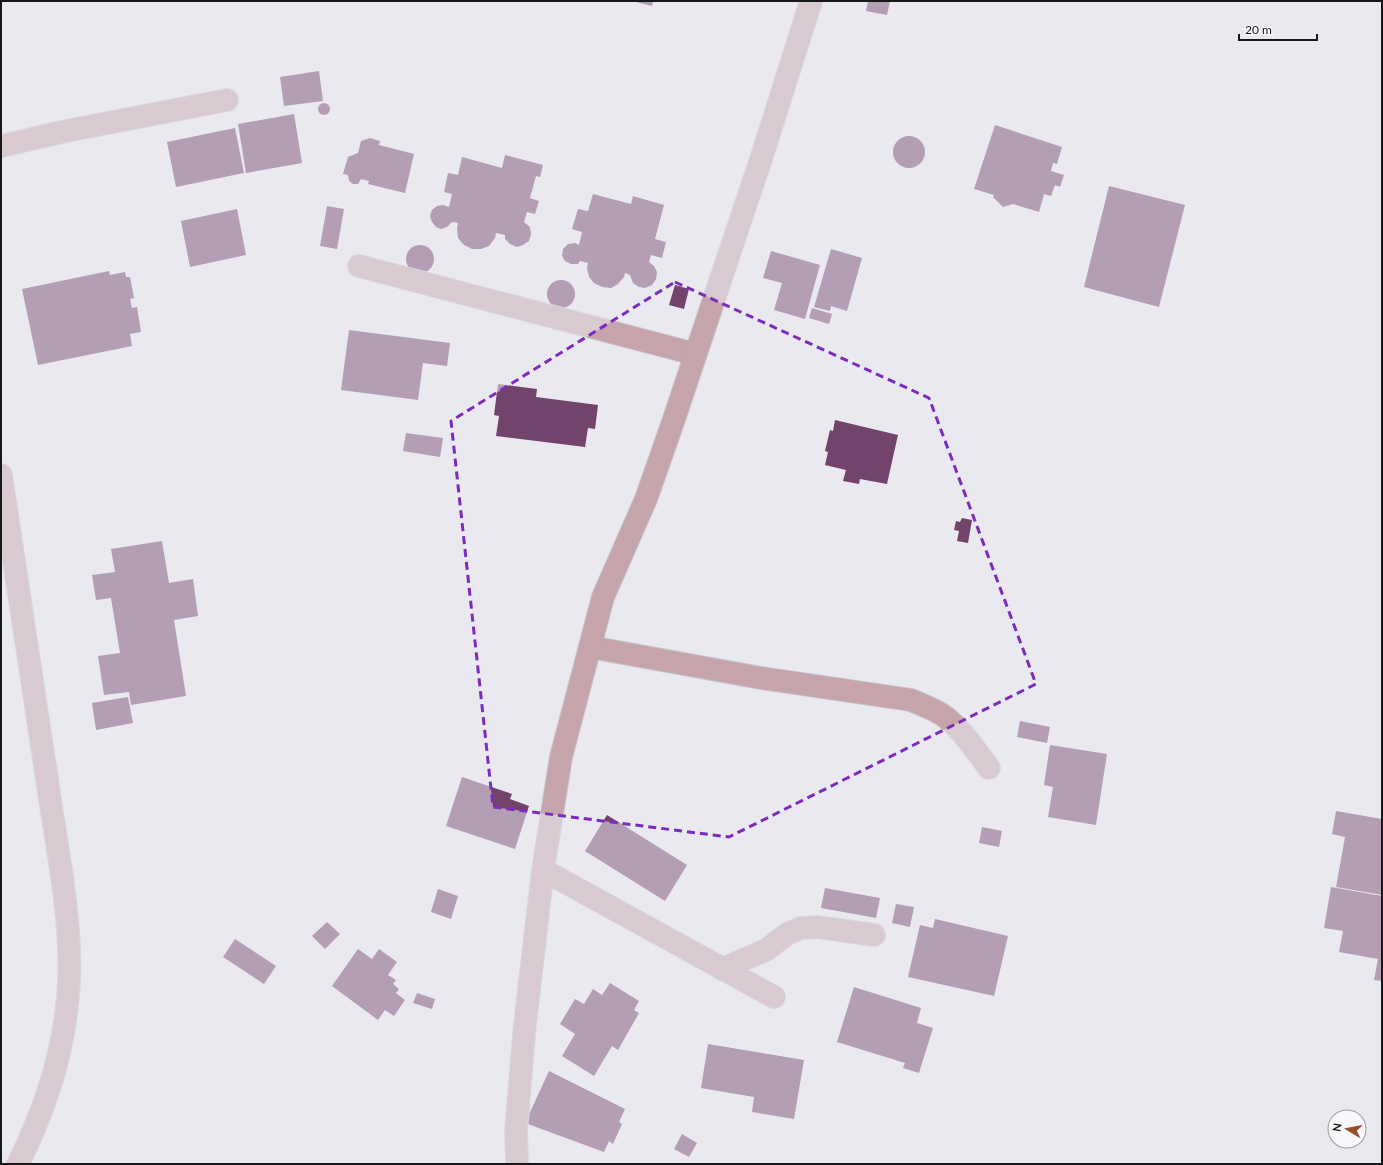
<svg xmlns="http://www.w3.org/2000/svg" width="1383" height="1165" font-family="Lato,sans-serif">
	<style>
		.building { fill: #72436b }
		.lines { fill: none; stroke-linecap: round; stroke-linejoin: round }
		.minor-casing { stroke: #c8c7ce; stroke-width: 24 }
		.minor { stroke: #c5a5ab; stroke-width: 22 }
		.marked { fill: none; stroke: #7b2cbf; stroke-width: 3; stroke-dasharray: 8 5; stroke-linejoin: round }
	</style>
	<rect width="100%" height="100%" fill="#eae9f0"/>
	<g class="building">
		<polygon points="632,1 653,1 652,6"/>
		<polygon points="868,1 890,1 887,15 866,11"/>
		<polygon points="319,71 323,101 284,106 280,77"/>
		<circle cx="324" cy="109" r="6"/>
		<polygon points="294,114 302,163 246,173 238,124"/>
		<polygon points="995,125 1062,147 1057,164 1053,163 1051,171 1064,175 1060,187 1055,185 1051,196 1044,194 1039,212 1013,204 1003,207 993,197 994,195 974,189"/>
		<polygon points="235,128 244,173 176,187 167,142"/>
		<circle cx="909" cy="152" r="16"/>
		<polygon points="370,138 380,141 379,145 414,154 405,193 368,184 369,181 361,179 358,184 353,184 349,181 348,175 343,174 348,157 358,153 361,141"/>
		<polygon points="505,155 543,165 540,177 536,176 530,198 539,201 535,214 527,212 524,222 530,227 531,234 529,241 523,245 517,247 510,244 505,239 505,235 496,233 495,238 489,246 481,249 472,249 464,245 458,238 457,229 458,223 452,222 447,227 441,229 436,227 432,222 430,216 432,210 437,206 443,205 449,207 452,194 444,192 448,173 458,175 462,157 502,168"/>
		<polygon points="1109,186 1185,205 1159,307 1084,287"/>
		<polygon points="593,194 631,204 633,196 664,205 655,239 666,242 662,258 651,255 649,262 654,266 657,272 656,279 652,285 645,288 639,287 633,283 630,275 625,273 624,277 618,284 611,288 602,287 594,283 589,277 587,268 588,263 580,261 578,264 571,264 565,261 562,256 563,249 568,244 575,243 579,245 582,232 572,229 578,209 588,211"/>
		<polygon points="327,206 344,209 337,249 320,246"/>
		<polygon points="237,209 246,255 190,267 181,221"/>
		<circle cx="420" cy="259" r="14"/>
		<polygon points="831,249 862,258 847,311 831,306 830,311 814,307"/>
		<polygon points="771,251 820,265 805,319 774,310 782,283 763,278"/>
		<polygon points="109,271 110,275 125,272 126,277 130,277 134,298 130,299 132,308 137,307 141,332 130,334 132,346 38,365 22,289"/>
		<circle cx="561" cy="294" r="14"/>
		<polygon points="675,285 689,289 684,309 669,305"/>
		<polygon points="812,308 832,314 829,324 809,318"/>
		<polygon points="349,330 450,343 447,366 423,363 418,400 341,390"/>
		<polygon points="498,384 537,389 536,397 598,405 595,429 588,428 585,447 496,436 499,416 494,415"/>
		<polygon points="835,420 898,435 887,484 860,479 859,484 843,481 846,470 825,465 828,452 825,451 830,430 833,431"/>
		<polygon points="406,433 443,438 440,457 403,451"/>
		<polygon points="962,518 972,520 968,543 957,541 959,531 954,530 956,521 960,522"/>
		<polygon points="162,541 169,583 193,579 198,616 174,620 186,696 131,705 129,692 104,695 98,656 120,653 111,598 96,600 92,575 115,572 111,549"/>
		<polygon points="128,697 133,723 96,730 92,703"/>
		<polygon points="1020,721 1050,727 1047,743 1017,737"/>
		<polygon points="1050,745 1107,754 1096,825 1048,817 1053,787 1044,785"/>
		<polygon points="462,777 512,794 510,799 529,806 515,849 446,826"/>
		<polygon points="1336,811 1382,819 1382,895 1336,887 1345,837 1332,834"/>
		<polygon points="607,815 687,865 665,901 585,851"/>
		<polygon points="982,827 1002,831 999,847 979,843"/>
		<polygon points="1331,887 1382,896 1382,981 1374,980 1378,959 1339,952 1343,931 1324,928"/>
		<polygon points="825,888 880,898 876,918 821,908"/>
		<polygon points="438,889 458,896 451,919 431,912"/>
		<polygon points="896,904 914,907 910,927 892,923"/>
		<polygon points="935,919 1008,936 994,996 908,977 920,925 933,928"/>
		<polygon points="327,922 340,934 325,949 312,936"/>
		<polygon points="235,939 276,966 264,984 223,957"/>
		<polygon points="358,949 372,959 379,949 397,962 388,975 396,980 393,984 399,989 396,993 405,1000 394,1016 385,1010 378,1020 332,986"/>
		<polygon points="610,983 639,1001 634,1010 639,1013 618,1050 612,1046 594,1076 562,1056 575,1034 560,1024 575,999 584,1004 593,989 602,995"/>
		<polygon points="854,987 921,1008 917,1023 933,1028 919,1073 903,1068 905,1063 837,1042"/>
		<polygon points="417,993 435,999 432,1009 413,1003"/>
		<polygon points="708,1044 804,1060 794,1119 752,1112 754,1097 701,1088"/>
		<polygon points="549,1071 625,1109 619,1122 622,1124 613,1144 609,1141 604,1152 525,1123"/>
		<polygon points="682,1134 697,1143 689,1157 674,1149"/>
	</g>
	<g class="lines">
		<defs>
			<g id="minor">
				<polyline points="1,146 66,131 227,100"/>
				<polyline points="359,266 695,354"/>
				<path d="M1,475C17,585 35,696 51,806C61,870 75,942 67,1006C61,1062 43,1114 18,1164"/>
				<path d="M590,647L761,678L911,700C922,705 934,709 944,716C961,728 976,751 989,768"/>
				<polyline points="543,870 774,997"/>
				<polyline points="722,969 766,950 787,934 801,928 817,927 874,935"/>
				<polyline points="517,1164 516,1130 525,1024 543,870 561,757 603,597 646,499 673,422 762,156 811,1"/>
			</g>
		</defs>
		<use href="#minor" class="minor-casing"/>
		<use href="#minor" class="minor"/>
	</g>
	<path d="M0 0H1383V1165H0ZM675,282L929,398L1036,684L729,837L493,807L451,421Z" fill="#eae9f0" fill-opacity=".55" fill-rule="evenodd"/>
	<path class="marked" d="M675,282L929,398L1036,684L729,837L493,807L451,421Z"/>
	<rect width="1383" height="1165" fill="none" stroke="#171619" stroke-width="4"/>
	<g transform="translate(1347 1129) rotate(280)"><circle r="19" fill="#f7f7fd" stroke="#9d9da2"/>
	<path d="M0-3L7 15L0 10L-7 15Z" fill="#954f28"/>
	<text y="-6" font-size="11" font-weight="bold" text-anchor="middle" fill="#171619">N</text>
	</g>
	<path d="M1239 34v6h78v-6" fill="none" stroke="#171619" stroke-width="2"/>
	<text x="1245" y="34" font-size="12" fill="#171619" stroke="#f7f7fd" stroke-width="3" paint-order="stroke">20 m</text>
</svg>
